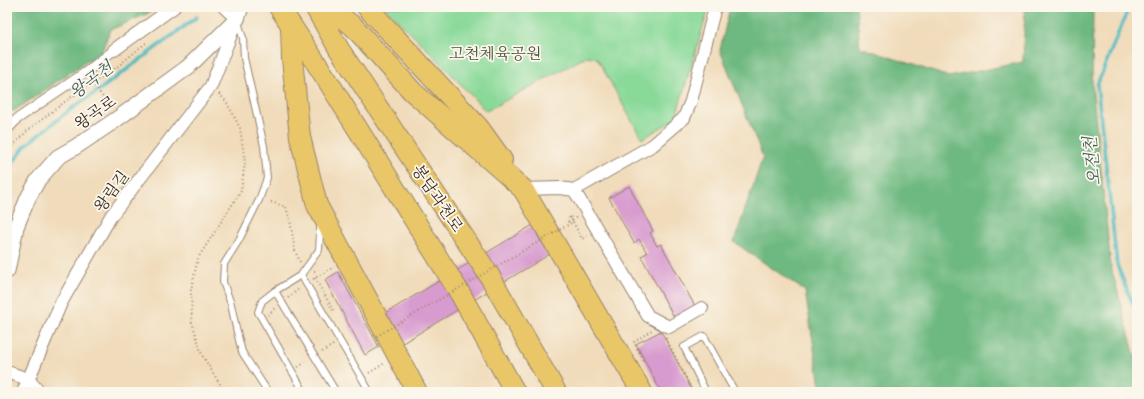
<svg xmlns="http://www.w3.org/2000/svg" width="1144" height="399" font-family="'Sorts Mill Goudy','Noto Serif KR',serif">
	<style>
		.green { fill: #89d999; stroke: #62825c }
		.forest { fill: #6eb981; stroke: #547250 }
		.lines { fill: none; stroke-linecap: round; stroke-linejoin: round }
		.stream { stroke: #4bbac0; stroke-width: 3.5 }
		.building { fill: #d89bcf }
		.service-casing { stroke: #96826c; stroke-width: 8 }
		.pedestrian-casing { stroke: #96826c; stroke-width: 11 }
		.minor-casing { stroke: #96826c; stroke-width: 14 }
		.tertiary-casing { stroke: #96826c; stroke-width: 17 }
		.trunk-casing { stroke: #96826c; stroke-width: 22 }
		.path { stroke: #96826c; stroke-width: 2; stroke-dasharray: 1 3; stroke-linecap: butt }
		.service { stroke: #fff; stroke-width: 6 }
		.pedestrian { stroke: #fff; stroke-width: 9 }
		.minor { stroke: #fff; stroke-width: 12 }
		.tertiary { stroke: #fff; stroke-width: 15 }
		.trunk { stroke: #e9c769; stroke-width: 20 }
		.path-bridge { stroke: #96826c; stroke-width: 2; stroke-dasharray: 1 3; stroke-linecap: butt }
		.labels { text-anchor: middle; stroke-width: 3.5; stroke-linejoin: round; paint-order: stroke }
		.park-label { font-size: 16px; fill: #4e563d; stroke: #fbf7ec }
		.street-label { font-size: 16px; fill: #3b2a1e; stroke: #fbf7ec }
		.water-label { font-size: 17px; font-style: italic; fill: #415c57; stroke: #fbf7ec }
	</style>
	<rect width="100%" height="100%" fill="#fbf7ec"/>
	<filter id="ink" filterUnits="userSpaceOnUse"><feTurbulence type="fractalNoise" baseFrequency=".025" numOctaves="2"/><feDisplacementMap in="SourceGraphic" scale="8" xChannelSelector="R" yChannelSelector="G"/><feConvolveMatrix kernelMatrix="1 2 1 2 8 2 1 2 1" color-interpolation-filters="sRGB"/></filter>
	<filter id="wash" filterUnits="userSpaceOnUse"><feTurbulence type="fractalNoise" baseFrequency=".012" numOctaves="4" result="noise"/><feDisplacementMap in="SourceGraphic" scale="16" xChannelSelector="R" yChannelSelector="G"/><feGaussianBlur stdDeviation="0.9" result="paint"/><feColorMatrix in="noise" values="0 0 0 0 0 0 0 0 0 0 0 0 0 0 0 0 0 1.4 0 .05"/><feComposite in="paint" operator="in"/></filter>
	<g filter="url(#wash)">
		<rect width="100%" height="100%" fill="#f0dbba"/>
		<polygon class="green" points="384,7 709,7 675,119 642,139 597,58 587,56 486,111 433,55"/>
		<g class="forest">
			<polygon points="7,7 162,7 110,30 102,51 14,111 7,109"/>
			<polygon points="730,7 856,7 860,47 949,77 1023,62 1025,7 1093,7 1092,85 1111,267 1137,364 1137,392 821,392 805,291 734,242 763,157 720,50"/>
		</g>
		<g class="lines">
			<g class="stream">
				<polyline points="1129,7 1097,85 1117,265 1137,314"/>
				<polyline points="7,170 26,145 71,109 98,91 197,17"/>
			</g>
		</g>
		<g id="blocks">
			<g class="building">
				<polygon points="629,186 653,231 650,233 657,246 661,244 696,308 675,319 641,256 647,253 639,239 634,243 609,198"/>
				<polygon points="533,225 539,238 550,254 396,347 379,317"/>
				<polygon points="338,272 379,347 365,355 325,280"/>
				<polygon points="661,331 693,392 661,392 636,344"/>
			</g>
		</g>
	</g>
	<g filter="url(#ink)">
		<use href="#blocks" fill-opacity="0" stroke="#96826c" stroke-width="1"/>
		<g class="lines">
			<defs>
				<g id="service">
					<polyline points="238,22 243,38 244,58 264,146 267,178 259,200 239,240 224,264 223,282 231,304 236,328 242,352 268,392"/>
					<polyline points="320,226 320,233 319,250 301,275 275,291 336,392"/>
					<polyline points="301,275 370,392"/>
					<polyline points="275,291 262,301 258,312 304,392"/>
					<polyline points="706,392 684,347 704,336 735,392"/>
				</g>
				<polyline id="pedestrian" points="7,130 17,119 86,72 114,50"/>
				<g id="minor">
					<polyline points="114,50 174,7"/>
					<polyline points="523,189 560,188 574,190 648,316 669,327 702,308"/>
					<polyline points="574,190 653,145 684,118 691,101 715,7"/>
					<polyline points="7,372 28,379 39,392"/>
					<polyline points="23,392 61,303 111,216 211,86 237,19 224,7"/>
				</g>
				<polyline id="tertiary" points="7,271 16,227 28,198 38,180 58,157 77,146 117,119 188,67 237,19 241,7"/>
				<g id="trunk">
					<polyline points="279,7 326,78 461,295 515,392"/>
					<polyline points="315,7 339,49 489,275 556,392"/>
					<polyline points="328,7 353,26 413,92 523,189 642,392"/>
					<polyline points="367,7 479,128 502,160"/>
					<polyline points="291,25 292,59 300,137 317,205 417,392"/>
				</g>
			</defs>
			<use href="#service" class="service-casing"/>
			<use href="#pedestrian" class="pedestrian-casing"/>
			<use href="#minor" class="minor-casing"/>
			<use href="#tertiary" class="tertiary-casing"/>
			<use href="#trunk" class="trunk-casing"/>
			<g class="path">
				<polyline points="93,83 111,109"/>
				<polyline points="219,94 226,101 240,128 245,162 241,191 198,258 191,290 192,322 202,355 225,392"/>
				<polyline points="7,152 26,132 67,100 117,67 147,42"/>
				<polyline points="271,202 286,207 290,220 295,251 300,262"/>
				<polyline points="568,222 577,217"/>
				<polyline points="568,222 570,216"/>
				<polyline points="573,222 582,239 588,236 587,235"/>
				<polyline points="314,271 315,271 315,278 334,312"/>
				<polyline points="313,279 334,267"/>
				<polyline points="288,298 300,288"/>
				<polyline points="268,315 275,308"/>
				<polyline points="666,338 693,392"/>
				<polyline points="322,352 333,345"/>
				<polyline points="643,360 634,342 652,330"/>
				<polyline points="298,367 308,361"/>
				<polyline points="369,373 385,363"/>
			</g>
			<use href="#service" class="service"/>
			<use href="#pedestrian" class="pedestrian"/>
			<use href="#minor" class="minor"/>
			<use href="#tertiary" class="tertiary"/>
			<use href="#trunk" class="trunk"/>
			<polyline class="path-bridge" points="374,335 375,337 573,222 570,216"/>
		</g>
	</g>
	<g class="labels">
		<g class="park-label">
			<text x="495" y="59">고천체육공원</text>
		</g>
		<g class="street-label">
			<text transform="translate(95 112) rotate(-35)" y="6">왕곡로</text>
			<text transform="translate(111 191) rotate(-54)" y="6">왕림길</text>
			<text transform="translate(438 198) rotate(56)" y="6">봉담과천로</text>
		</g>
		<g class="water-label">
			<text transform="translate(91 80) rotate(-37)" y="6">왕곡천</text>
			<text transform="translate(1092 161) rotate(-96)" y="6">오전천</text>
		</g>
	</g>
	<rect width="1144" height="399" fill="none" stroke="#fbf7ec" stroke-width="24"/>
</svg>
